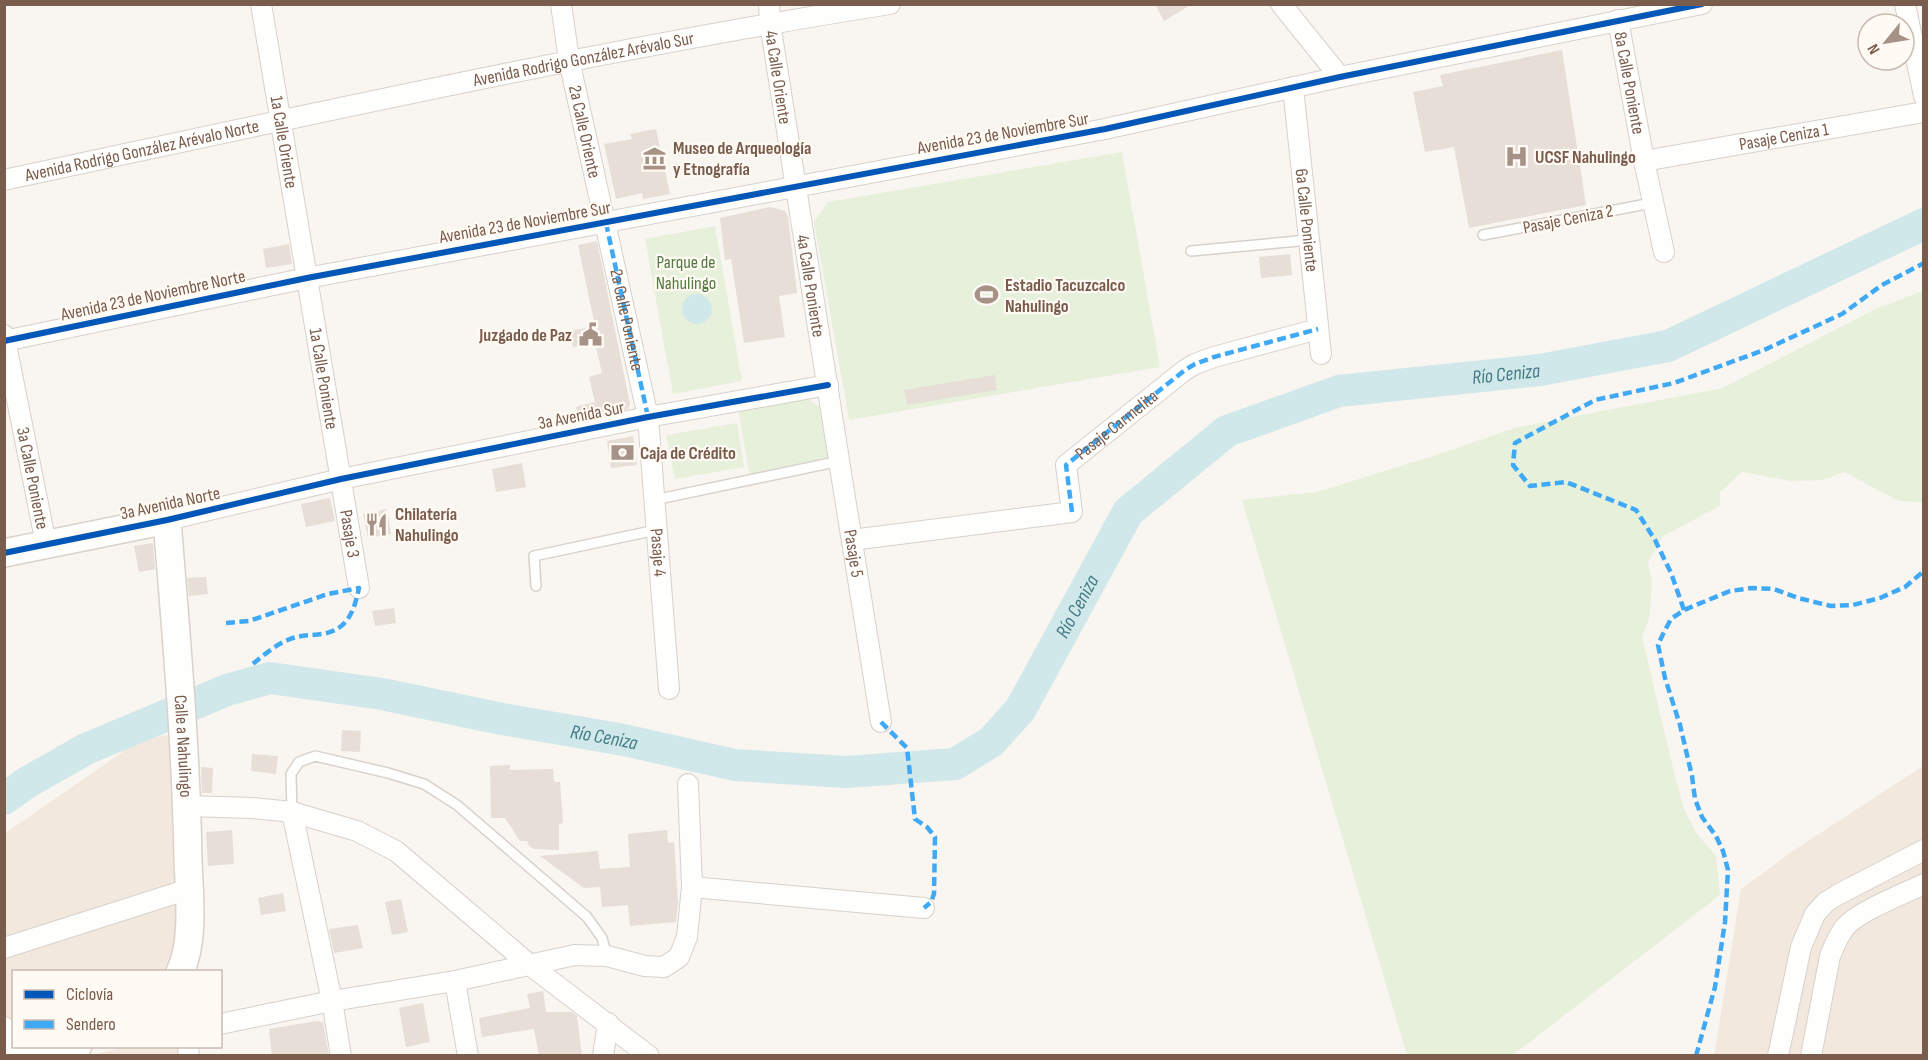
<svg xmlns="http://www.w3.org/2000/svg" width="1928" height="1060" font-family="'Sofia Sans Condensed',sans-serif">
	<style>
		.residential { fill: #f2e8de }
		.green { fill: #e7f0db }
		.water { fill: #d0e8ea }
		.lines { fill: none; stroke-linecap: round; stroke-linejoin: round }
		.river { stroke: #d0e8ea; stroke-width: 32 }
		.building { fill: #e6ded7 }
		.lane-casing { stroke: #d7d1cb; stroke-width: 12 }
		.street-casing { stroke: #d7d1cb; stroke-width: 22 }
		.secondary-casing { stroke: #d9d2cb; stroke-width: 30 }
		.lane { stroke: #fefefd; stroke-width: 9 }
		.street { stroke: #fefefd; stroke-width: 20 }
		.secondary { stroke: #fefefd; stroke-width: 27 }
		.quiet { stroke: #3fa9f5; stroke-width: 4.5; stroke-dasharray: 9 4.5; stroke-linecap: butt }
		.cycleway-casing { stroke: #fffaf3; stroke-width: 10 }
		.cycleway { stroke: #0057b8; stroke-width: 6 }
		.labels { text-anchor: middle; stroke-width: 4.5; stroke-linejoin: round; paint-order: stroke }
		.street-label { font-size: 18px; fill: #7a5c4d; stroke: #fffaf3 }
		.poi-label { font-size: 18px; font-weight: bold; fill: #7a5c4d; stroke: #fffaf3; text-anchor: start }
		.park-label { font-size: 18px; fill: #537a41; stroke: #fffaf3 }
		.water-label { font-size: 20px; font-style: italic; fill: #437c86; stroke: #fffaf3 }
	</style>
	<rect width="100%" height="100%" fill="#f9f5f0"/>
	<g class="residential">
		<polygon points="178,733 183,941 171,971 14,972 14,1046 4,1051 4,834 140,740"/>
		<polygon points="1923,766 1923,1055 1714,1056 1741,889 1793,851"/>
		<polygon points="132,1046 177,1047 178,1055 87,1056"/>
	</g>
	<g class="green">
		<polygon points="1122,152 1160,367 849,420 814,222 828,202"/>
		<polygon points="715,226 742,381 673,394 645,239"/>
		<polygon points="1923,291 1923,502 1899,501 1844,472 1823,480 1791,481 1742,472 1720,492 1720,506 1663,536 1648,562 1652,581 1650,616 1642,637 1674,772 1684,809 1697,834 1716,856 1720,895 1513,1055 1407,1055 1242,500 1317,492 1446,452 1514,428 1723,388 1875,309"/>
		<polygon points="803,398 809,399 819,407 831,459 750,476 738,409"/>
		<polygon points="737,423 744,467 675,479 666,435"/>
	</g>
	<circle class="water" cx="697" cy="309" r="15"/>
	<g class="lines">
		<path class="river" id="s1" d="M4,799L26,783L86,749L227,690L270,678L382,694L497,718L624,740L735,765L846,772L955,764L991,742L1020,710L1128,512L1227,431L1339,391L1540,370L1668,346L1924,224"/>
	</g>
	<g class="building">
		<polygon points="1155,4 1192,4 1164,21"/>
		<polygon points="1562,50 1586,205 1469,228 1454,147 1425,152 1413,92 1443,86 1440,75"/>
		<polygon points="656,129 670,194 643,199 642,193 616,199 604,144 632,139 630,134"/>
		<polygon points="770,207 785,211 788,217 797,293 779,296 785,337 744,343 731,259 725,260 720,218"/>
		<polygon points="597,241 630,404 628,409 579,419 576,407 595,402 589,377 602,373 595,343 573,347 570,331 595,326 578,245"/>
		<polygon points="289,244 292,264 266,268 263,249"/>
		<polygon points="1290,254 1292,275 1261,278 1259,257"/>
		<polygon points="995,375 997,390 907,405 904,390"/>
		<polygon points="633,436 637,465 611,468 607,441"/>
		<polygon points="522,463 526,487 496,492 492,469"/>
		<polygon points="330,498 335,521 306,527 301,504"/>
		<polygon points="387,509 391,534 368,538 363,514"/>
		<polygon points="153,543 155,569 139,572 134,546"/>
		<polygon points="206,577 208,594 189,596 187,578"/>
		<polygon points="394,608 396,623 375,626 372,611"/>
		<polygon points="342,730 361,731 360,752 341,751"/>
		<polygon points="252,754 278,756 276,774 251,771"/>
		<polygon points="510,765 510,770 553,769 554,782 560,782 563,823 559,824 559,850 534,849 529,846 527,841 520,841 505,818 491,818 490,766"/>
		<polygon points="201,767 213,768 212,793 202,793"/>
		<polygon points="232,830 234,864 208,866 206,832"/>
		<polygon points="667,830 668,843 674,842 678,903 676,922 630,926 628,905 602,907 600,887 584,888 540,856 598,851 600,869 630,867 628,834"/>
		<polygon points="283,893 286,911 261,915 258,898"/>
		<polygon points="401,899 408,932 392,935 385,902"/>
		<polygon points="358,925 363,948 334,953 329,929"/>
		<polygon points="543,991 546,1012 572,1012 577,1016 582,1056 539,1056 534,1029 482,1037 479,1018 530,1008 527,994"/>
		<polygon points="423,1003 430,1042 406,1047 399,1008"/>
		<polygon points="317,1021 323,1022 329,1056 272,1056 269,1029"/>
	</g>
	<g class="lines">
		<defs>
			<g id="lane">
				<polyline points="1483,235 1652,203"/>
				<polyline points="1191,251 1309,240"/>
				<polyline points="654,500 840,461"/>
				<polyline points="536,586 534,556 656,530"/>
				<polyline points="292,812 291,774 299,762 315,756 388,773 424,784 457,805 587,917 602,938 607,956"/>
			</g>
			<g id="street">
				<path id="s2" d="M261,4L359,588"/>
				<path id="s3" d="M561,4L569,60L648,417L669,689"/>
				<path id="s4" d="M769,4L770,23C805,256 844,489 881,722"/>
				<polyline points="1281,4 1340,77"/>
				<polyline points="1905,4 1924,96"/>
				<path id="s5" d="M1618,20L1644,161L1664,252"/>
				<path id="s6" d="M1293,87L1321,354"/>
				<path id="s7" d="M1644,161L1924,112"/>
				<path id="s8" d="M4,180C299,117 592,51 890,4"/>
				<path id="s9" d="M4,335L46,544"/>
				<polyline points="4,341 307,278 1105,129 1340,77 1702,4"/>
				<polyline points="167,520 341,479 648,417 828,385"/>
				<polyline points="852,540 1072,512 1066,465 1185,370 1195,364 1214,357 1318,329"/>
				<polyline points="688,784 692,887"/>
				<polyline points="187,806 253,808 292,812 357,831 396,851 530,965 649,1056"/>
				<polyline points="292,812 332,1001 341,1056"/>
				<polyline points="4,948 189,889"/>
				<polyline points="455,981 468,1056"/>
				<polyline points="220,1024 332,1001 455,981 575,955 607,956 645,966 664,967 679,957 687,937 692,887 924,908"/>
				<polyline points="4,1027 10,1055"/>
				<polyline points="188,1046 189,1056"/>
				<polyline points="603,1056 608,1023"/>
				<polyline points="1778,1056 1801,947 1815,914 1826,902 1839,894 1924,850"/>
				<path d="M1811,1056L1830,956C1834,946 1838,936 1845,927C1859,911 1903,894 1924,884"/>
			</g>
			<g id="secondary">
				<path id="s10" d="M4,553L167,520C176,633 186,745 188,859C189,892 195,941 180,972"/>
				<polyline points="8,1056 78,1046"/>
			</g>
		</defs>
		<use href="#lane" class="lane-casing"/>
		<use href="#street" class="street-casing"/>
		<use href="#secondary" class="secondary-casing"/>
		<use href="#lane" class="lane"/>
		<use href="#street" class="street"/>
		<use href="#secondary" class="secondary"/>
		<g class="quiet">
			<path id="s11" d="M606,223L648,417"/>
			<path id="s12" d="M1072,512L1066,465L1185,370L1195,364L1214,357L1318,329"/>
			<polyline points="1684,610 1671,573 1655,540 1636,510 1566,482 1530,486 1513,465 1515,443 1595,400 1674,383 1764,350 1842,314 1882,285 1924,263"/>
			<path d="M226,623L249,621L328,594L359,588C355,606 350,626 330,632C319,636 305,634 293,638C277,643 263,656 250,666"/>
			<polyline points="881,722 907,748 915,819 927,827 935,837 934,894 931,902 924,908"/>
			<polyline points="1696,1056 1715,987 1725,922 1728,870 1723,851 1716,836 1702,817 1695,799 1692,776 1680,725 1665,678 1658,645 1663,634 1671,619 1684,610 1730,591 1752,588 1774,589 1798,598 1831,606 1853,605 1880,598 1905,587 1924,571"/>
		</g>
		<defs>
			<g id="cycleway">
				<polyline points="4,341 307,278 1105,129 1340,77 1702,4"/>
				<polyline points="4,553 167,520 341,479 648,417 828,385"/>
			</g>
		</defs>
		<use href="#cycleway" class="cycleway-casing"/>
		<use href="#cycleway" class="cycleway"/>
	</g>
	<defs>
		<symbol id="hospital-bare" viewBox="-9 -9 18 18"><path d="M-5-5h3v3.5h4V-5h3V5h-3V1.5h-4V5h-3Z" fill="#a69286" stroke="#fffaf3" stroke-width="2.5" paint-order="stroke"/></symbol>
		<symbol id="museum-bare" viewBox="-9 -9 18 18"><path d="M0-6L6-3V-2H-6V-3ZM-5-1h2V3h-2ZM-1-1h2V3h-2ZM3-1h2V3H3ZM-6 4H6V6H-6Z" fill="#a69286" stroke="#fffaf3" stroke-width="2.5" paint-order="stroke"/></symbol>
		<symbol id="stadium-bare" viewBox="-9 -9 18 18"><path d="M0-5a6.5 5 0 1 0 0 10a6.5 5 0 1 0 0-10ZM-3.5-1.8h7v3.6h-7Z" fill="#a69286" stroke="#fffaf3" stroke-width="2.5" paint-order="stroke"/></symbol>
		<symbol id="civic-bare" viewBox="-9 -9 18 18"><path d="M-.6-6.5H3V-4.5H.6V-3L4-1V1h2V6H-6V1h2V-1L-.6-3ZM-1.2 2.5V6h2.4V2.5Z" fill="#a69286" stroke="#fffaf3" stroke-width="2.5" paint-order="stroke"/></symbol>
		<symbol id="bank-bare" viewBox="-9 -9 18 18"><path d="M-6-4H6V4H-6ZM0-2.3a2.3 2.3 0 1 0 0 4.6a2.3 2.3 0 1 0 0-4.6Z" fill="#a69286" stroke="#fffaf3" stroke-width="2.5" paint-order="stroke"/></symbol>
		<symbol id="restaurant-bare" viewBox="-9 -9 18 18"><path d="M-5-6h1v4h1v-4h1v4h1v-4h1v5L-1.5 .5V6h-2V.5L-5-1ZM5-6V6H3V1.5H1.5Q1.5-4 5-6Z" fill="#a69286" stroke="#fffaf3" stroke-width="2.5" paint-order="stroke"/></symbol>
	</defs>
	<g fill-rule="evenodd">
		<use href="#hospital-bare" x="1500" y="140" width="33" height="33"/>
		<use href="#museum-bare" x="638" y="142" width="33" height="33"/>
		<use href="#stadium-bare" x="970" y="278" width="33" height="33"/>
		<use href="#civic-bare" x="574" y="318" width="33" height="33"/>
		<use href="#bank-bare" x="606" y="436" width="33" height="33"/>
		<use href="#restaurant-bare" x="360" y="508" width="33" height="33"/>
	</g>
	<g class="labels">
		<g class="street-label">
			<text dy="6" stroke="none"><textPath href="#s8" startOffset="592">Avenida Rodrigo González Arévalo Sur</textPath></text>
			<text dy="6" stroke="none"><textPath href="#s4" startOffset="74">4a Calle Oriente</textPath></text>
			<text dy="6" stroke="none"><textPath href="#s5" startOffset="64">8a Calle Poniente</textPath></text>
			<text dy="6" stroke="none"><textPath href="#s3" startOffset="130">2a Calle Oriente</textPath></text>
			<text transform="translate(1003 133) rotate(-10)" y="6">Avenida 23 de Noviembre Sur</text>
			<text dy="6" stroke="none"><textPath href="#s7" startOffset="142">Pasaje Ceniza 1</textPath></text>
			<text dy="6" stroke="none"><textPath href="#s2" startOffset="140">1a Calle Oriente</textPath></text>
			<text dy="6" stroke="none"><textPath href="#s8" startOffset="141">Avenida Rodrigo González Arévalo Norte</textPath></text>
			<text transform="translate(1568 219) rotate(-11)" y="6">Pasaje Ceniza 2</text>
			<text dy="6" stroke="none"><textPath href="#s6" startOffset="134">6a Calle Poniente</textPath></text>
			<text transform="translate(525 222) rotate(-10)" y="6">Avenida 23 de Noviembre Sur</text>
			<text dy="6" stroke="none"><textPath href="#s4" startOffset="285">4a Calle Poniente</textPath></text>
			<text transform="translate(153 295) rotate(-12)" y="6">Avenida 23 de Noviembre Norte</text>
			<text dy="6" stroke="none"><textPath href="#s11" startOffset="99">2a Calle Poniente</textPath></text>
			<text dy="6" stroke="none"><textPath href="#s2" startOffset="380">1a Calle Poniente</textPath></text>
			<text transform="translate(581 415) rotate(-11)" y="6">3a Avenida Sur</text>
			<text dy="6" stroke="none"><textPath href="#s12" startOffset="112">Pasaje Carmelita</textPath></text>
			<text dy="6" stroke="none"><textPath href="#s9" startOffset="146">3a Calle Poniente</textPath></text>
			<text transform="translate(170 503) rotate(-12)" y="6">3a Avenida Norte</text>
			<text dy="6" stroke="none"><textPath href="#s2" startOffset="537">Pasaje 3</textPath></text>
			<text dy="6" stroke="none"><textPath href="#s3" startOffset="558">Pasaje 4</textPath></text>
			<text dy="6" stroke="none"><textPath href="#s4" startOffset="556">Pasaje 5</textPath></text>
			<text dy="6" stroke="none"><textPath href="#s10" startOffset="393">Calle a Nahulingo</textPath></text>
		</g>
		<g class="poi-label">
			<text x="673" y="154">Museo de Arqueología<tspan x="673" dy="21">y Etnografía</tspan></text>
			<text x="1535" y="163">UCSF Nahulingo</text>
			<text x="1005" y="291">Estadio Tacuzcalco<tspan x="1005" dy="21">Nahulingo</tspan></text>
			<text x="572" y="341" text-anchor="end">Juzgado de Paz</text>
			<text x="640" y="459">Caja de Crédito</text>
			<text x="395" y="520">Chilatería<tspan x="395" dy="21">Nahulingo</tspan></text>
		</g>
		<g class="park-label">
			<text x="686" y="268">Parque de<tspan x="686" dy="21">Nahulingo</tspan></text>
		</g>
		<g class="water-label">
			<text dy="7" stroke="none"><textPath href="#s1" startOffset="1713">Río Ceniza</textPath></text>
			<text dy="7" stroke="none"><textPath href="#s1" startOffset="1191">Río Ceniza</textPath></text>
			<text dy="7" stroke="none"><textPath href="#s1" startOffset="633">Río Ceniza</textPath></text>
		</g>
	</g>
	<rect width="1928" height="1060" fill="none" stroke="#7a5c4d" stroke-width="12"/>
	<rect x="12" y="970" width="210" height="78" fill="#fffaf3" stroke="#cabbb1" stroke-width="1.5"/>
	<rect x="24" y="990" width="30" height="9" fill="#0057b8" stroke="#cabbb1" stroke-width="1.5"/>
	<text x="66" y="1000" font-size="18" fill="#7a5c4d">Ciclovía</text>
	<rect x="24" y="1020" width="30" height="9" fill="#3fa9f5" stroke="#cabbb1" stroke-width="1.5"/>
	<text x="66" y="1030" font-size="18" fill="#7a5c4d">Sendero</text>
	<g transform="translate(1886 42) rotate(240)"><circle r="28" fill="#fffaf3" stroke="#cabbb1" stroke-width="1.5"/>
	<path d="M0-4.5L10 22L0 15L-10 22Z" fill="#a69286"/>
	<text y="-9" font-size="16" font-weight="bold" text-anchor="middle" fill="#7a5c4d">N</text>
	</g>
</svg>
